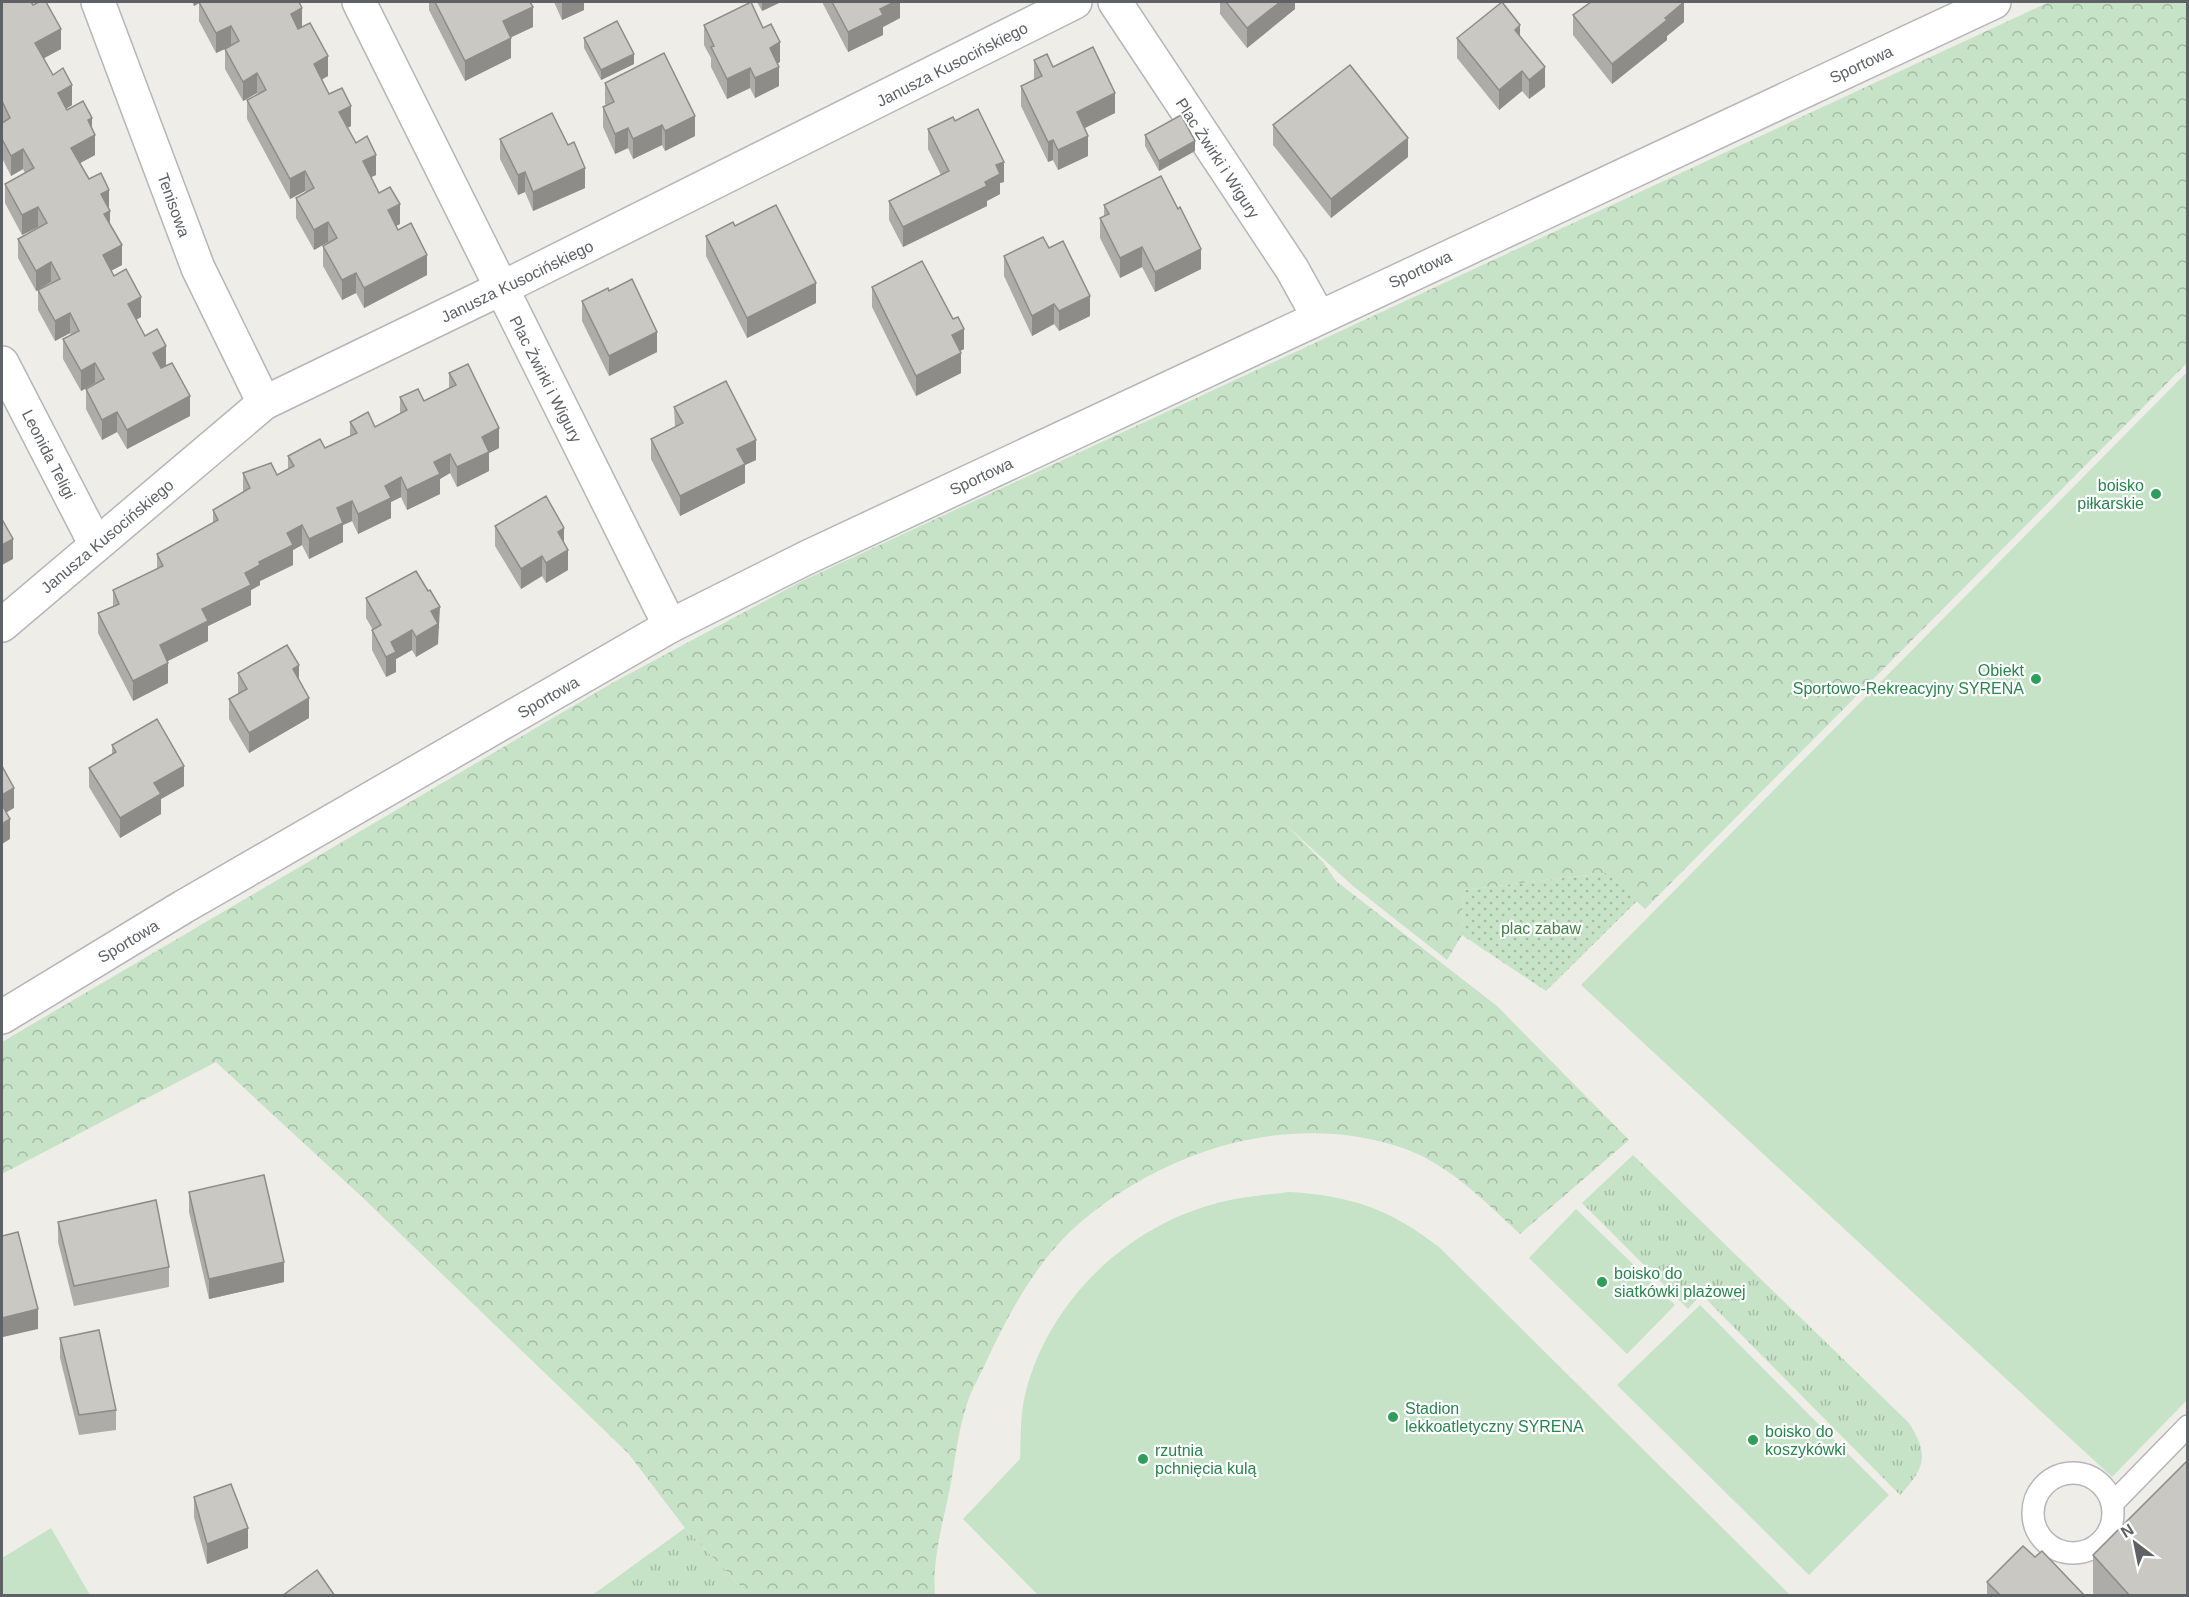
<svg xmlns="http://www.w3.org/2000/svg" width="2189" height="1597" font-family="Helvetica,sans-serif">
	<style>
		.grass { fill: url(#grass-tufts) }
		.forest { fill: url(#forest-crowns) }
		.park { fill: url(#park-dots) }
		.garden { fill: #c7e3c7 }
		.lines { fill: none; stroke-linecap: round; stroke-linejoin: round }
		.service-casing { stroke: #b4b6ba; stroke-width: 24 }
		.minor-casing { stroke: #b4b6ba; stroke-width: 36 }
		.tertiary-casing { stroke: #b4b6ba; stroke-width: 36 }
		.service { stroke: #fff; stroke-width: 21 }
		.minor { stroke: #fff; stroke-width: 33 }
		.tertiary { stroke: #fff; stroke-width: 33 }
		.wall { fill: #aeaca8 }
		.shaded-wall { fill: #8d8c88 }
		.building { fill: #cac8c3; stroke: #8d8c88; stroke-width: 1.5 }
		.leisure-dot { fill: #2e9e5b; stroke: #fff; stroke-width: 2 }
		.labels { text-anchor: middle; stroke-width: 4.5; stroke-linejoin: round; paint-order: stroke }
		.street-label { font-size: 16px; fill: #5e6165; stroke: #fff }
		.leisure-label { font-size: 16px; fill: #27864d; stroke: #fff; text-anchor: start }
		.park-label { font-size: 16px; fill: #418145; stroke: #fff }
	</style>
	<defs>
		<pattern id="grass-tufts" width="24" height="20" patternUnits="userSpaceOnUse" patternTransform="scale(1.5)"><rect width="24" height="20" fill="#c7e3c7"/><path d="M3 7l-1-3M5 7V3M7 7l1-3M15 17l-1-3M17 17v-4M19 17l1-3" fill="none" stroke="#a5bba5"/></pattern>
		<pattern id="forest-crowns" width="20" height="18" patternUnits="userSpaceOnUse" patternTransform="scale(1.5)"><rect width="20" height="18" fill="#c7e3c7"/><path d="M2 6a3 3 0 1 1 6 0M12 15a3 3 0 1 1 6 0" fill="none" stroke="#a5bba5"/></pattern>
		<pattern id="park-dots" width="8" height="8" patternUnits="userSpaceOnUse" patternTransform="scale(1.5)"><rect width="8" height="8" fill="#c7e3c7"/><path d="M2 2h.1M6 6h.1" fill="none" stroke="#a5bba5" stroke-width="1.8" stroke-linecap="round"/></pattern>
	</defs>
	<rect width="100%" height="100%" fill="#eeede7"/>
	<g class="grass">
		<path d="M1633,1155L1909,1423C1929,1455 1926,1467 1900,1495L1701,1294L1688,1309L1582,1203Z"/>
		<polygon points="685,1528 749,1595 591,1596"/>
	</g>
	<path class="forest" d="M2049,2H2187V363L1645,909L1606,873L1463,890L1462,935L1447,960L1353,886L1286,825L1323,862L1336,881L1497,1006L1629,1140L1520,1234C1483,1200 1448,1163 1400,1147C1290,1111 1168,1149 1082,1221C1038,1258 1010,1311 986,1362C980,1376 971,1390 967,1404C958,1430 955,1461 950,1488C943,1523 932,1559 935,1595H749L685,1528L628,1453L362,1197L216,1062L2,1174V1042L614,682L802,581Z"/>
	<polygon class="park" points="1607,873 1637,901 1546,991 1462,935 1463,890"/>
	<g class="garden">
		<polygon points="2187,372 2187,1400 2112,1477 1581,985"/>
		<path d="M1290,1192C1352,1196 1390,1209 1439,1247L1790,1595H1038L963,1519L1020,1459C1021,1436 1020,1413 1026,1391C1049,1302 1125,1228 1214,1204C1238,1197 1265,1195 1290,1192Z"/>
		<polygon points="1576,1209 1675,1305 1627,1354 1529,1258"/>
		<polygon points="1700,1305 1889,1495 1809,1575 1617,1385"/>
		<polygon points="51,1528 90,1595 2,1595 2,1558"/>
	</g>
	<g class="lines">
		<defs>
			<g id="service">
				<circle cx="2073" cy="1513" r="40"/>
				<polyline points="2113,1503 2188,1426"/>
			</g>
			<g id="minor">
				<polyline points="98,2 198,268 264,403"/>
				<polyline points="359,2 670,626"/>
				<polyline points="1115,2 1292,269 1318,316"/>
				<polyline points="2,363 96,545"/>
				<polyline points="2,625 264,403 500,289 1075,2"/>
			</g>
			<polyline id="tertiary" points="2,1017 183,907 670,626 806,558 1994,2"/>
		</defs>
		<use href="#service" class="service-casing"/>
		<use href="#minor" class="minor-casing"/>
		<use href="#tertiary" class="tertiary-casing"/>
		<use href="#service" class="service"/>
		<use href="#minor" class="minor"/>
		<use href="#tertiary" class="tertiary"/>
	</g>
	<g class="wall">
		<polygon points="2,2 61,49 44,58 53,75 72,105 66,109 67,110 92,128 95,155 80,163 89,179 109,209 110,225 122,265 111,271 141,317 136,320 145,336 166,366 190,416 127,449 117,432 102,440 86,409 86,389 95,384 95,383 81,391 63,359 63,339 71,335 70,333 55,341 38,310 38,290 51,283 51,282 36,291 18,258 18,239 38,228 38,227 22,235 5,203 5,184 25,173 23,169 11,176 2,158"/>
		<polygon points="192,2 299,2 302,27 328,76 322,79 329,94 351,126 347,128 356,143 376,175 371,177 379,193 400,224 396,226 427,275 364,308 356,293 342,300 323,266 323,246 328,242 314,250 296,218 296,198 306,192 305,191 290,199 247,119 247,100 258,94 257,93 243,101 225,69 225,49 216,53 199,21 199,3 194,6"/>
		<polygon points="429,2 530,2 533,27 511,37 511,58 465,81 429,10"/>
		<polygon points="554,2 585,2 584,2 584,10 562,20"/>
		<polygon points="757,2 781,2 762,11"/>
		<polygon points="822,2 900,2 900,18 883,27 883,35 848,52"/>
		<polygon points="1220,2 1295,2 1295,9 1247,48 1220,14"/>
		<polygon points="1573,15 1684,22 1667,36 1667,40 1612,84 1573,35"/>
		<polygon points="704,25 780,62 778,63 779,86 755,98 750,88 727,99 711,67 711,58 704,45"/>
		<polygon points="1520,37 1545,87 1529,99 1522,91 1499,110 1457,58 1457,38"/>
		<polygon points="584,38 634,64 601,80 584,48"/>
		<polygon points="1034,60 1115,113 1084,128 1088,156 1058,170 1053,160 1048,162 1021,106 1021,86 1034,80"/>
		<polygon points="605,83 695,136 665,151 662,145 633,159 628,148 615,154 603,127 603,107 606,106 605,103"/>
		<polygon points="1273,125 1408,157 1331,218 1273,145"/>
		<polygon points="928,129 1004,182 1000,183 1000,194 987,201 987,206 903,247 889,220 889,201 941,175 928,149"/>
		<polygon points="1145,135 1195,151 1159,171 1145,146"/>
		<polygon points="500,139 585,188 533,211 525,192 518,195 500,159"/>
		<polygon points="1104,205 1201,269 1155,292 1142,267 1120,278 1100,238 1100,218 1104,216"/>
		<polygon points="735,226 816,303 747,338 706,256 706,236"/>
		<polygon points="1049,248 1090,316 1059,331 1054,324 1032,336 1004,276 1004,256"/>
		<polygon points="872,287 964,349 960,351 961,373 916,396 872,307"/>
		<polygon points="582,301 657,352 609,376 582,321"/>
		<polygon points="449,373 499,448 489,453 489,471 457,487 450,473 440,479 440,494 407,510 401,497 391,502 391,518 358,534 352,521 343,525 343,542 309,559 302,545 293,550 293,565 260,581 260,585 251,590 251,605 208,626 208,641 167,661 168,683 133,701 98,633 98,613 113,607 113,590 157,569 157,554 213,523 213,510 243,492 243,473 277,475 288,469 288,456 325,448 350,436 350,422 375,427 400,414 400,397 424,401 449,388"/>
		<polygon points="674,407 756,460 745,465 745,483 680,516 651,459 651,439 675,427"/>
		<polygon points="495,526 564,543 568,570 546,583 542,576 521,589 495,546"/>
		<polygon points="366,598 440,627 438,628 438,644 416,657 412,650 396,659 396,672 386,677 372,650 372,630 373,630 366,618"/>
		<polygon points="238,673 299,680 309,718 249,753 229,719 229,699 238,694"/>
		<polygon points="112,745 184,786 161,799 161,814 120,838 89,787 89,768 112,754"/>
		<polygon points="189,1192 284,1282 209,1299 189,1212"/>
		<polygon points="58,1222 169,1267 169,1287 74,1306 58,1242"/>
		<polygon points="60,1338 116,1410 116,1430 79,1435 60,1358"/>
		<polygon points="194,1497 248,1548 207,1564 194,1517"/>
		<polygon points="2093,1555 2187,1596 2096,1596 2093,1593"/>
		<polygon points="2035,1557 2085,1596 1987,1596 1987,1582"/>
	</g>
	<g class="shaded-wall">
		<polygon points="194,2 201,2 194,6"/>
		<polygon points="562,2 585,2 584,2 584,10 562,20"/>
		<polygon points="762,2 781,2 762,11"/>
		<polygon points="894,2 900,2 900,18 883,27 883,35 848,52 848,32 880,9"/>
		<polygon points="1280,2 1295,2 1295,9 1247,48 1247,28"/>
		<polygon points="1684,2 1684,22 1667,36 1667,40 1612,84 1612,64"/>
		<polygon points="533,7 533,27 503,41 503,21"/>
		<polygon points="302,8 302,27 291,34 291,14"/>
		<polygon points="1520,25 1520,45 1515,30"/>
		<polygon points="231,26 231,46 216,53 216,33"/>
		<polygon points="61,29 61,49 35,63 35,43"/>
		<polygon points="511,38 511,58 465,81 465,61"/>
		<polygon points="780,42 780,62 770,68 770,48"/>
		<polygon points="634,54 634,64 601,80 601,70"/>
		<polygon points="328,56 328,76 314,84 314,64"/>
		<polygon points="779,67 779,86 755,98 755,78"/>
		<polygon points="1545,67 1545,87 1529,99 1529,80"/>
		<polygon points="750,68 750,88 727,99 727,79"/>
		<polygon points="1522,71 1522,91 1499,110 1499,90"/>
		<polygon points="257,73 257,93 243,101 243,82"/>
		<polygon points="72,85 72,105 58,113 58,93"/>
		<polygon points="1115,93 1115,113 1077,132 1077,112"/>
		<polygon points="351,106 351,126 339,132 339,112"/>
		<polygon points="695,116 695,136 665,151 665,131"/>
		<polygon points="92,118 92,137 95,135 95,155 71,168 71,148 88,120"/>
		<polygon points="662,125 662,145 633,159 633,139"/>
		<polygon points="628,128 628,148 615,154 615,134"/>
		<polygon points="1088,136 1088,156 1058,170 1058,150"/>
		<polygon points="1408,138 1408,157 1331,218 1331,199"/>
		<polygon points="1053,140 1053,160 1048,162 1048,142"/>
		<polygon points="1195,141 1195,151 1159,171 1159,161"/>
		<polygon points="23,149 23,169 11,176 11,156"/>
		<polygon points="376,155 376,175 363,181 363,161"/>
		<polygon points="1004,162 1004,182 1000,183 1000,194 987,201 987,206 903,247 903,227 985,182 996,165"/>
		<polygon points="585,168 585,188 533,211 533,192"/>
		<polygon points="305,171 305,191 290,199 290,179"/>
		<polygon points="525,172 525,192 518,195 518,175"/>
		<polygon points="109,190 109,210 101,194"/>
		<polygon points="400,204 400,224 388,230 388,210"/>
		<polygon points="38,207 38,227 22,235 22,215"/>
		<polygon points="110,211 110,231 104,214"/>
		<polygon points="328,222 328,242 314,250 314,230"/>
		<polygon points="122,245 122,265 103,275 103,255"/>
		<polygon points="1142,247 1142,267 1120,278 1120,258"/>
		<polygon points="1201,249 1201,269 1155,292 1155,272"/>
		<polygon points="427,255 427,275 364,308 364,288"/>
		<polygon points="51,262 51,282 36,291 36,271"/>
		<polygon points="356,273 356,293 342,300 342,280"/>
		<polygon points="816,283 816,303 747,338 747,318"/>
		<polygon points="1090,296 1090,316 1059,331 1059,311"/>
		<polygon points="141,297 141,317 128,324 128,304"/>
		<polygon points="1054,304 1054,324 1032,336 1032,316"/>
		<polygon points="70,313 70,333 55,341 55,321"/>
		<polygon points="964,329 964,349 952,355 952,335"/>
		<polygon points="657,332 657,352 609,376 609,356"/>
		<polygon points="166,346 166,366 153,373 153,353"/>
		<polygon points="961,353 961,373 916,396 916,376"/>
		<polygon points="95,363 95,383 81,391 81,371"/>
		<polygon points="190,396 190,416 127,449 127,430"/>
		<polygon points="117,412 117,432 102,440 102,420"/>
		<polygon points="499,428 499,448 489,453 489,471 457,487 457,467 482,437"/>
		<polygon points="756,440 756,460 745,465 745,483 680,516 680,496 737,449"/>
		<polygon points="450,454 450,473 440,479 440,494 407,510 407,490 434,462"/>
		<polygon points="401,477 401,497 391,502 391,518 358,534 358,514 385,486"/>
		<polygon points="352,501 352,521 343,525 343,542 309,559 309,539 337,508"/>
		<polygon points="302,525 302,545 293,550 293,565 260,581 260,585 251,590 251,605 208,626 208,641 160,665 160,645 259,562 287,533"/>
		<polygon points="564,528 564,548 558,532"/>
		<polygon points="13,539 13,559 2,565 2,545"/>
		<polygon points="568,550 568,570 546,583 546,563"/>
		<polygon points="542,556 542,576 521,589 521,569"/>
		<polygon points="440,607 438,644 416,657 416,637 431,611"/>
		<polygon points="412,630 412,650 396,659 396,672 386,677 386,657 391,642"/>
		<polygon points="168,663 168,683 133,701 133,681"/>
		<polygon points="299,665 299,685 293,669"/>
		<polygon points="309,698 309,718 249,753 249,733"/>
		<polygon points="184,766 184,786 161,799 161,814 120,838 120,818 154,783"/>
		<polygon points="14,788 14,808 2,815 2,795"/>
		<polygon points="10,819 10,839 2,844 2,824"/>
		<polygon points="284,1262 284,1282 209,1299 209,1279"/>
		<polygon points="38,1309 38,1329 3,1337 3,1350 2,1351 2,1318"/>
		<polygon points="248,1528 248,1548 207,1564 207,1544"/>
	</g>
	<g class="building">
		<polygon points="2,2 31,2 33,5 39,2 46,2 61,29 35,43 53,75 63,68 72,85 58,93 67,110 83,101 92,118 88,120 95,135 71,148 89,179 101,173 109,190 101,194 110,211 104,214 122,245 103,255 114,276 126,269 141,297 128,304 145,336 157,329 166,346 153,353 161,368 172,363 190,396 127,430 117,412 102,420 86,389 104,379 95,363 81,371 63,339 79,331 70,313 55,321 38,290 60,279 51,262 36,271 18,239 47,223 38,207 22,215 5,184 34,168 23,149 11,156 2,139 2,123 10,118 2,101"/>
		<polygon points="199,2 299,2 302,8 291,14 298,29 310,23 328,56 314,64 329,94 342,88 351,106 339,112 356,143 367,136 376,155 363,161 379,193 390,187 400,204 388,210 398,230 411,223 427,255 364,288 356,273 342,280 323,246 337,238 328,222 314,230 296,198 314,188 305,171 290,179 247,100 266,90 257,73 243,82 225,49 239,41 231,26 216,33"/>
		<polygon points="435,2 530,2 533,7 503,21 511,38 465,61"/>
		<polygon points="751,2 763,28 771,24 780,42 770,48 779,67 755,78 750,68 727,79 711,47 714,46 704,25"/>
		<polygon points="832,2 894,2 880,9 883,15 848,32"/>
		<polygon points="1226,2 1280,2 1247,28"/>
		<polygon points="1502,2 1520,25 1515,30 1545,67 1529,80 1522,71 1499,90 1457,38"/>
		<polygon points="1591,2 1684,2 1665,18 1667,20 1612,64 1573,15"/>
		<polygon points="617,21 634,54 601,70 584,38"/>
		<polygon points="1093,47 1115,93 1077,112 1088,136 1058,150 1053,140 1048,142 1021,86 1042,76 1034,60 1047,54 1053,67"/>
		<polygon points="664,53 695,116 665,131 662,125 633,139 628,128 615,134 603,107 614,102 605,83"/>
		<polygon points="1350,65 1408,138 1331,199 1273,125"/>
		<polygon points="978,109 1004,162 996,165 1000,174 985,182 987,186 903,227 889,201 949,171 928,129 953,117 955,121"/>
		<polygon points="552,113 568,145 574,142 585,168 533,192 525,172 518,175 500,139"/>
		<polygon points="1181,115 1195,141 1159,161 1145,135"/>
		<polygon points="1161,176 1178,209 1180,207 1201,249 1155,272 1142,247 1120,258 1100,218 1109,214 1104,205"/>
		<polygon points="776,205 816,283 747,318 706,236 733,222 735,226"/>
		<polygon points="1043,237 1049,248 1063,241 1090,296 1059,311 1054,304 1032,316 1004,256"/>
		<polygon points="922,261 953,319 958,317 964,329 952,335 961,353 916,376 872,287"/>
		<polygon points="632,279 657,332 609,356 582,301 608,288 609,291"/>
		<polygon points="468,364 499,428 482,437 489,452 457,467 450,454 434,462 440,474 407,490 401,477 385,486 391,498 358,514 352,501 337,508 343,523 309,539 302,525 287,533 293,545 259,562 260,565 245,573 251,585 202,609 208,621 160,645 168,663 133,681 98,613 119,604 113,590 163,566 157,554 218,520 213,510 250,488 243,473 271,463 277,475 294,466 288,456 320,439 325,448 357,433 350,422 368,412 375,427 407,410 400,397 418,389 424,401 456,385 449,373"/>
		<polygon points="726,381 756,440 737,449 745,464 680,496 651,439 683,423 674,407"/>
		<polygon points="546,496 564,528 558,532 568,550 546,563 542,556 521,569 495,526"/>
		<polygon points="3,521 13,539 2,545 2,522"/>
		<polygon points="416,571 428,591 430,590 440,607 431,611 438,624 416,637 412,630 391,642 396,652 386,657 372,630 381,625 366,598"/>
		<polygon points="287,645 299,665 293,669 309,698 249,733 229,699 247,689 238,673"/>
		<polygon points="157,719 184,766 154,783 161,794 120,818 89,768 116,752 112,745"/>
		<polygon points="2,766 14,788 2,795"/>
		<polygon points="2,805 10,819 2,824"/>
		<polygon points="264,1175 284,1262 209,1279 189,1192"/>
		<polygon points="156,1200 169,1267 74,1286 58,1222"/>
		<polygon points="18,1232 38,1309 2,1318 2,1236"/>
		<polygon points="99,1330 116,1410 79,1415 60,1338"/>
		<polygon points="2187,1461 2187,1596 2130,1596 2093,1555"/>
		<polygon points="231,1484 248,1528 207,1544 194,1497"/>
		<polygon points="2023,1546 2035,1557 2042,1551 2085,1596 2001,1596 1987,1582"/>
		<polygon points="317,1570 335,1596 282,1596"/>
	</g>
	<g class="leisure-dot">
		<circle cx="2156" cy="494" r="6"/>
		<circle cx="2036" cy="679" r="6"/>
		<circle cx="1602" cy="1282" r="6"/>
		<circle cx="1393" cy="1417" r="6"/>
		<circle cx="1753" cy="1440" r="6"/>
		<circle cx="1143" cy="1459" r="6"/>
	</g>
	<g class="labels">
		<g class="street-label">
			<text transform="translate(952 64) rotate(-27)" y="6">Janusza Kusocińskiego</text>
			<text transform="translate(1861 64) rotate(-25)" y="6">Sportowa</text>
			<text transform="translate(1218 158) rotate(57)" y="6">Plac Żwirki i Wigury</text>
			<text transform="translate(174 205) rotate(70)" y="6">Tenisowa</text>
			<text transform="translate(1420 269) rotate(-25)" y="6">Sportowa</text>
			<text transform="translate(517 281) rotate(-26)" y="6">Janusza Kusocińskiego</text>
			<text transform="translate(546 379) rotate(63)" y="6">Plac Żwirki i Wigury</text>
			<text transform="translate(49 454) rotate(63)" y="6">Leonida Teligi</text>
			<text transform="translate(981 476) rotate(-25)" y="6">Sportowa</text>
			<text transform="translate(107 536) rotate(-40)" y="6">Janusza Kusocińskiego</text>
			<text transform="translate(548 697) rotate(-30)" y="6">Sportowa</text>
			<text transform="translate(128 941) rotate(-31)" y="6">Sportowa</text>
		</g>
		<g class="leisure-label">
			<text x="2144" y="491" text-anchor="end">boisko<tspan x="2144" dy="18">piłkarskie</tspan></text>
			<text x="2024" y="676" text-anchor="end">Obiekt<tspan x="2024" dy="18">Sportowo-Rekreacyjny SYRENA</tspan></text>
			<text x="1614" y="1279">boisko do<tspan x="1614" dy="18">siatkówki plażowej</tspan></text>
			<text x="1405" y="1414">Stadion<tspan x="1405" dy="18">lekkoatletyczny SYRENA</tspan></text>
			<text x="1765" y="1437">boisko do<tspan x="1765" dy="18">koszykówki</tspan></text>
			<text x="1155" y="1456">rzutnia<tspan x="1155" dy="18">pchnięcia kulą</tspan></text>
		</g>
		<g class="park-label">
			<text x="1541" y="934">plac zabaw</text>
		</g>
	</g>
	<rect width="2189" height="1597" fill="none" stroke="#5e6165" stroke-width="6"/>
	<g transform="translate(2135 1543) rotate(328)" stroke="#ffffff" stroke-width="4.5" paint-order="stroke">
	<path d="M0-4.5L10 22L0 15L-10 22Z" fill="#5e6165"/>
	<text y="-9" font-size="16" font-weight="bold" text-anchor="middle" fill="#5e6165">N</text>
	</g>
</svg>
